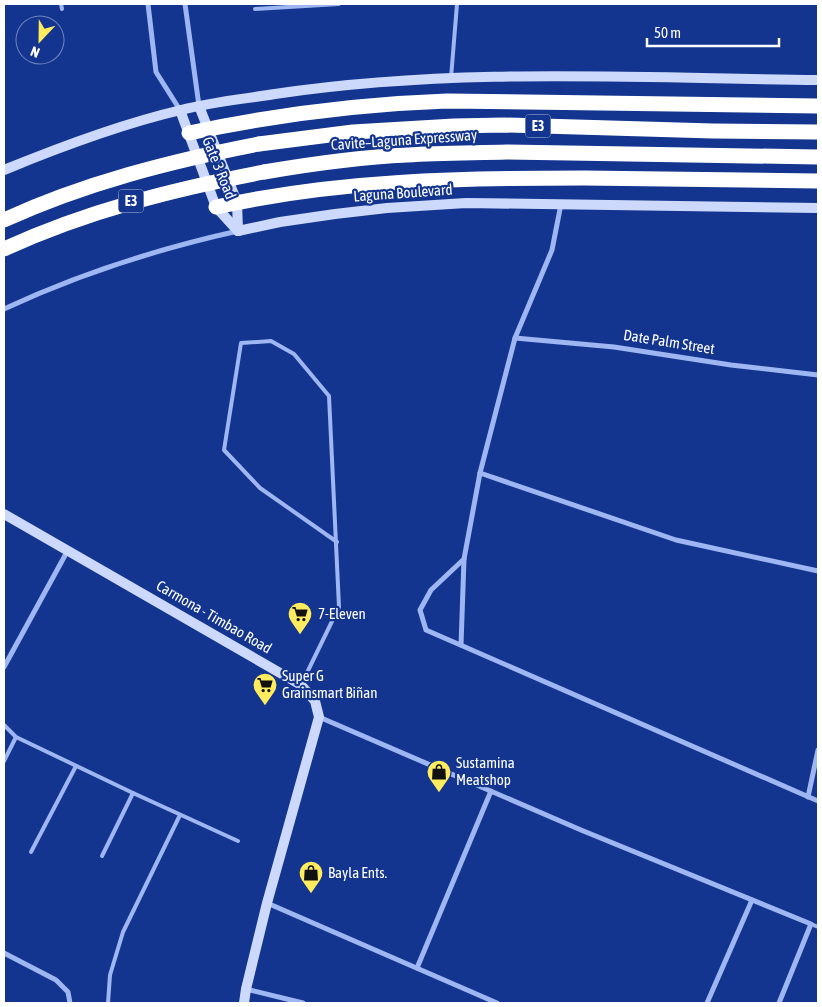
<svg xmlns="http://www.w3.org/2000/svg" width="822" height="1007" font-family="'Asap Condensed',sans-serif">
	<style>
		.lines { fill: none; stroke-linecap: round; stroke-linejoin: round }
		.lane { stroke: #9eb6f1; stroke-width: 4 }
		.street { stroke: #9eb6f1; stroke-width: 5 }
		.secondary { stroke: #cdd9fc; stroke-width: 10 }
		.highway { stroke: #fff; stroke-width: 15 }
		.highway-bridge { stroke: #fff; stroke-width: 15 }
		.labels { text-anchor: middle; stroke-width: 4.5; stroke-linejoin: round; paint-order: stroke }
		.shield { fill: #13358f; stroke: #b8c2dd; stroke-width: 1 }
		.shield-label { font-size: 14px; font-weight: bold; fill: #fff }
		.street-label { font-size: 15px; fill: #fff; stroke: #13358f }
		.poi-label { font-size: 15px; fill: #fff; stroke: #13358f; text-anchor: start }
	</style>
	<rect width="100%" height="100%" fill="#13358f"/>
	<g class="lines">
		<g class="lane">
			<polyline points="61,4 62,9"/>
			<polyline points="255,9 339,4"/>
			<polyline points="451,78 457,4"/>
			<polyline points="301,685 339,607 329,396 294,354 271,341 241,343 224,450 260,488 337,542"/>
			<polyline points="4,725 16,737 133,793 238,841"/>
			<polyline points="4,761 16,737"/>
			<polyline points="31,852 76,766"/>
			<polyline points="102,856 133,793"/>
			<polyline points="811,924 818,927"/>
			<polyline points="108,1003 110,975 123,932 180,815"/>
		</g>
		<g class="street">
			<polyline points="148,4 156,72 180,110"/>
			<polyline points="185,4 199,106"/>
			<path d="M4,309C79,274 157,249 238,231"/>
			<polyline points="515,338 614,347 731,365 818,375"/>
			<polyline points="480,473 676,540 818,571"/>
			<polyline points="464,559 431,590 420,610 426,630 818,801"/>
			<polyline points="461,645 464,559 480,473 515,338 552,250 561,204"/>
			<polyline points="4,667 68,550"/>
			<polyline points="319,717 581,830 811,924 779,1003"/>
			<polyline points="808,797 818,750"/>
			<polyline points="267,903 497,1003"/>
			<polyline points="4,953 56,980 68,992 70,1003"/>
			<polyline points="417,968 491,791"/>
			<polyline points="246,989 303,1003"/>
			<polyline points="707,1003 752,900"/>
		</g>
		<g class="secondary">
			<polyline points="199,106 237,202 238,231"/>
			<polyline points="180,110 216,207 238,231"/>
			<path d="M4,170C60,147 121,124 181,110C211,102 244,99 275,94C455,67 637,78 818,80"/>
			<polyline points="238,231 280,222 335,214 387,208 466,203 818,208"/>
			<polyline points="4,514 301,685 315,701 319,717 267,903 246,989 244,1003"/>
		</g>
		<g class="highway">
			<path d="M189,133C274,115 360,104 447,101L818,106"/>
			<polyline points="259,144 353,132 454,126 504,125 713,131 818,132"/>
			<path d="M264,172C311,164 359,157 407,155C440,153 474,153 507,152L818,157"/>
			<path d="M216,207C338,180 460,178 584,178C662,179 740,180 818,181"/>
		</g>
		<g class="highway-bridge">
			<path d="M4,220C85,183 171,161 259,144"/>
			<path d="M4,249C87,211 174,189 264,172"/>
		</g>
	</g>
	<defs>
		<symbol id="supermarket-pin" viewBox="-11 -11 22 30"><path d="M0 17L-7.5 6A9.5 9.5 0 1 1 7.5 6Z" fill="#ffec5e" stroke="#13358f"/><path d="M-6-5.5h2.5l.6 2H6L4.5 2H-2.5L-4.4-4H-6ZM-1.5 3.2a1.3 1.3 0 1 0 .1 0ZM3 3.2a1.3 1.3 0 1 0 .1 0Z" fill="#111"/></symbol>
		<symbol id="shop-pin" viewBox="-11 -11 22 30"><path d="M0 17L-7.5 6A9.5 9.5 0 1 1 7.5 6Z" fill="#ffec5e" stroke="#13358f"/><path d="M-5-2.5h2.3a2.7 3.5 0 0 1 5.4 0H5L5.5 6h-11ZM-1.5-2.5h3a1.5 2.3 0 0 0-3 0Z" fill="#111"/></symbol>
	</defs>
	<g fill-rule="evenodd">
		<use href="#supermarket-pin" x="286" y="600" width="28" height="38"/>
		<use href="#supermarket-pin" x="251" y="671" width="28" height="38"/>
		<use href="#shop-pin" x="425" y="758" width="28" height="38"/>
		<use href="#shop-pin" x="297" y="859" width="28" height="38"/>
	</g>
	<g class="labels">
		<g class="shield">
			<rect x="525.5" y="114.5" width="25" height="23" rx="4"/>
			<rect x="118.5" y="189.5" width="25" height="23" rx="4"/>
		</g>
		<g class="shield-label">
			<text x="538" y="131">E3</text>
			<text x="131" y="206">E3</text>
		</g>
		<g class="street-label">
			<text transform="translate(404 140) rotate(-4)" y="5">Cavite–Laguna Expressway</text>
			<text transform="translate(219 168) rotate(68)" y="5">Gate 3 Road</text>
			<text transform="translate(403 193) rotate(-4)" y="5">Laguna Boulevard</text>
			<text transform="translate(669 342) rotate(9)" y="5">Date Palm Street</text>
			<text transform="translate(214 617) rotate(30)" y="5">Carmona - Timbao Road</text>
		</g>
		<g class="poi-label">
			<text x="318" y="619">7-Eleven</text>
			<text x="282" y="681">Super G<tspan x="282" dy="17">Grainsmart Biñan</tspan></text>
			<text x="456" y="768">Sustamina<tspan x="456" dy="17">Meatshop</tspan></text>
			<text x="328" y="878">Bayla Ents.</text>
		</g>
	</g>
	<rect width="822" height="1007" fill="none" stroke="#ffffff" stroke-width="10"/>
	<g transform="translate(40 40) rotate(202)"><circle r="24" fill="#13358f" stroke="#7186bc"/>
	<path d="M0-4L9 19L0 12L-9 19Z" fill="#ffec5e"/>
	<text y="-8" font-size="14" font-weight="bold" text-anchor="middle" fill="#ffffff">N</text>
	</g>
	<path d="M647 38v8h132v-8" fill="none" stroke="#ffffff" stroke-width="2.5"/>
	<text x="654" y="38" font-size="15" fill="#ffffff" stroke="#13358f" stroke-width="4" paint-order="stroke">50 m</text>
</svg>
